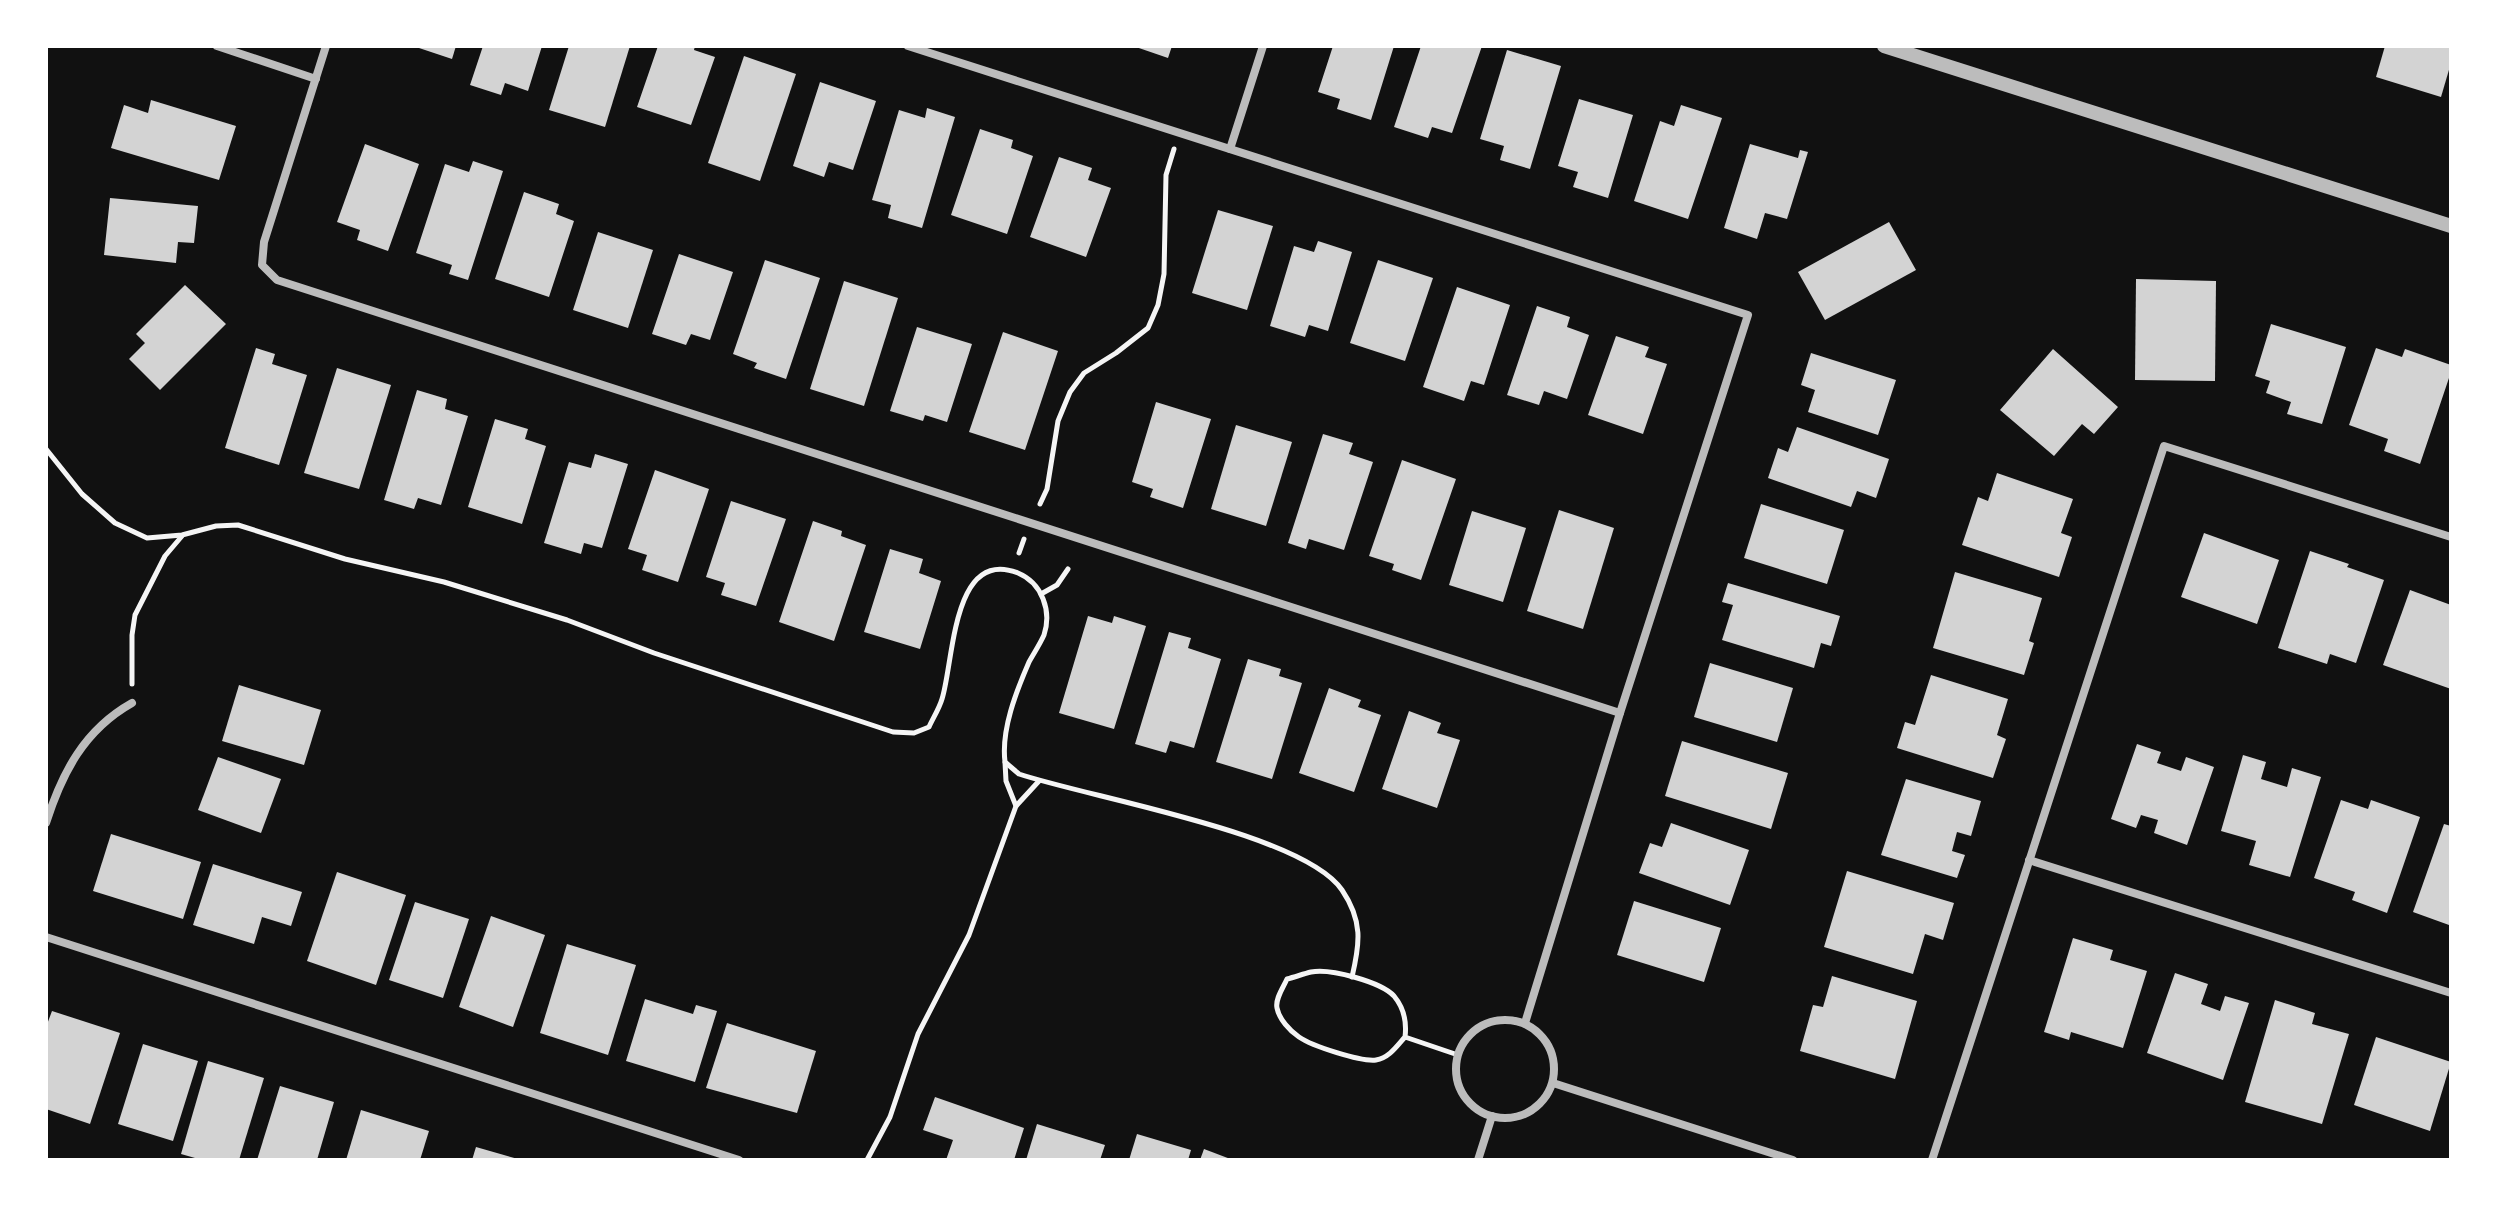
<svg xmlns="http://www.w3.org/2000/svg" width="2497" height="1206" font-family="'Source Sans 3',sans-serif">
	<style>
		.building { fill: #d3d3d3 }
		.lines { fill: none; stroke-linecap: round; stroke-linejoin: round }
		.path { stroke: #f5f5f5; stroke-width: 5 }
		.minor { stroke: #bcbcbc; stroke-width: 8 }
		.tertiary { stroke: #bcbcbc; stroke-width: 14 }
	</style>
	<rect width="100%" height="100%" fill="#111"/>
	<g class="building">
		<polygon points="413,46 456,46 452,59"/>
		<polygon points="483,46 542,46 528,91 505,83 501,95 470,85"/>
		<polygon points="569,46 630,46 605,127 549,110"/>
		<polygon points="658,46 695,46 694,50 715,57 691,125 637,107"/>
		<polygon points="1133,46 1172,46 1168,58"/>
		<polygon points="1333,46 1394,46 1371,120 1337,109 1340,99 1318,92"/>
		<polygon points="1421,46 1482,46 1452,133 1432,127 1428,138 1394,127"/>
		<polygon points="2385,46 2451,46 2451,63 2441,97 2376,77"/>
		<polygon points="1507,50 1561,66 1530,169 1500,160 1504,146 1480,139"/>
		<polygon points="744,56 796,74 760,181 708,163"/>
		<polygon points="820,82 876,101 853,170 829,162 824,177 793,166"/>
		<polygon points="1579,99 1633,115 1608,198 1573,187 1578,172 1558,166"/>
		<polygon points="151,100 236,126 219,180 111,148 124,105 148,113"/>
		<polygon points="1681,105 1722,118 1688,219 1634,201 1660,121 1674,126"/>
		<polygon points="927,108 955,117 922,228 888,218 891,205 872,200 899,110 925,118"/>
		<polygon points="980,129 1013,140 1011,148 1033,156 1007,234 951,215"/>
		<polygon points="365,144 419,164 388,251 357,240 360,230 337,222"/>
		<polygon points="1750,144 1798,158 1800,150 1808,152 1787,219 1765,213 1757,239 1724,228"/>
		<polygon points="1059,157 1092,168 1088,180 1111,188 1086,257 1030,237"/>
		<polygon points="473,161 503,171 468,280 449,274 452,265 416,253 445,164 469,172"/>
		<polygon points="524,192 559,204 556,214 574,221 549,297 495,279"/>
		<polygon points="110,198 198,206 194,243 178,242 176,263 104,255"/>
		<polygon points="1218,210 1273,226 1247,310 1192,293"/>
		<polygon points="1889,222 1916,270 1825,320 1798,272"/>
		<polygon points="598,232 653,250 628,328 573,310"/>
		<polygon points="1318,241 1352,252 1328,331 1309,325 1305,337 1270,326 1294,246 1314,252"/>
		<polygon points="679,254 733,272 710,340 691,334 686,345 652,334"/>
		<polygon points="765,260 820,278 786,379 754,368 757,363 733,354"/>
		<polygon points="1378,260 1433,278 1405,361 1350,343"/>
		<polygon points="2136,279 2216,281 2215,381 2135,380"/>
		<polygon points="844,281 898,298 864,406 810,389"/>
		<polygon points="185,285 226,324 160,390 129,359 145,343 136,334"/>
		<polygon points="1457,287 1510,305 1484,385 1471,381 1464,401 1423,387"/>
		<polygon points="1537,306 1570,317 1567,327 1589,335 1567,399 1544,391 1539,405 1507,395"/>
		<polygon points="2271,324 2346,347 2322,424 2287,414 2291,402 2266,393 2270,381 2255,376"/>
		<polygon points="917,327 972,344 947,422 925,415 923,421 890,411"/>
		<polygon points="1003,332 1058,351 1025,450 969,432"/>
		<polygon points="1616,336 1649,347 1645,357 1667,364 1643,434 1588,415"/>
		<polygon points="256,348 275,354 272,364 307,375 279,465 225,448"/>
		<polygon points="2376,348 2402,357 2405,349 2451,365 2451,372 2420,464 2384,451 2388,439 2349,425"/>
		<polygon points="2053,349 2118,407 2094,434 2082,424 2054,456 2000,410"/>
		<polygon points="1811,353 1896,380 1878,435 1808,412 1815,390 1801,385"/>
		<polygon points="337,368 391,385 359,489 304,473"/>
		<polygon points="417,390 447,399 445,409 468,416 441,505 418,498 414,509 384,500"/>
		<polygon points="1156,402 1211,419 1183,508 1150,497 1153,489 1132,482"/>
		<polygon points="495,419 528,429 525,439 546,446 522,524 468,507"/>
		<polygon points="1236,425 1292,442 1266,526 1211,509"/>
		<polygon points="1797,427 1889,459 1876,498 1857,491 1851,507 1768,478 1778,448 1788,452"/>
		<polygon points="1323,434 1353,443 1349,454 1373,462 1344,550 1309,539 1306,549 1288,543"/>
		<polygon points="595,454 628,464 602,548 584,543 581,554 544,543 569,462 591,468"/>
		<polygon points="1402,460 1456,479 1421,580 1392,570 1394,564 1369,556"/>
		<polygon points="655,470 709,489 678,582 642,570 647,555 628,549"/>
		<polygon points="1997,473 2073,499 2061,533 2072,537 2059,577 1962,545 1978,497 1988,501"/>
		<polygon points="731,501 786,519 756,606 721,595 725,583 706,577"/>
		<polygon points="1761,504 1844,530 1827,584 1744,558"/>
		<polygon points="1559,510 1614,528 1583,629 1527,611"/>
		<polygon points="1472,511 1526,528 1503,602 1449,585"/>
		<polygon points="813,521 842,531 841,536 866,545 834,641 779,622"/>
		<polygon points="2204,533 2279,560 2257,624 2181,597"/>
		<polygon points="890,549 923,559 919,573 941,581 920,649 864,632"/>
		<polygon points="2310,551 2349,564 2347,567 2384,580 2356,663 2330,654 2327,664 2278,648"/>
		<polygon points="1955,572 2042,598 2029,641 2034,643 2024,675 1933,648"/>
		<polygon points="1728,583 1840,616 1831,646 1821,643 1814,668 1722,640 1733,605 1722,602"/>
		<polygon points="2410,590 2451,605 2451,689 2383,665"/>
		<polygon points="1088,616 1112,623 1114,616 1146,626 1114,729 1059,713"/>
		<polygon points="1169,632 1191,638 1188,648 1221,659 1194,748 1170,741 1166,753 1135,744"/>
		<polygon points="1248,659 1281,669 1279,676 1302,683 1272,779 1216,762"/>
		<polygon points="1710,663 1793,688 1777,742 1694,717"/>
		<polygon points="1931,675 2008,699 1997,735 2006,739 1993,778 1897,748 1905,722 1915,725"/>
		<polygon points="239,685 321,710 304,765 222,741"/>
		<polygon points="1329,688 1361,700 1358,707 1381,715 1354,792 1299,773"/>
		<polygon points="1409,711 1441,723 1437,733 1460,740 1437,808 1382,789"/>
		<polygon points="1682,741 1788,773 1771,829 1665,796"/>
		<polygon points="2137,744 2161,752 2157,763 2181,771 2186,757 2214,767 2187,845 2154,833 2158,820 2141,815 2136,828 2111,819"/>
		<polygon points="2243,755 2266,762 2261,779 2287,787 2292,768 2321,777 2290,877 2249,865 2256,841 2221,831"/>
		<polygon points="218,757 281,779 261,833 198,810"/>
		<polygon points="1906,779 1981,801 1971,836 1957,832 1952,851 1965,855 1957,878 1881,855"/>
		<polygon points="2341,800 2368,809 2371,800 2420,817 2387,913 2352,900 2355,892 2314,878"/>
		<polygon points="1671,823 1749,850 1730,905 1639,873 1650,843 1662,847"/>
		<polygon points="2444,824 2451,826 2449,925 2413,912"/>
		<polygon points="111,834 201,862 183,919 93,891"/>
		<polygon points="213,864 302,892 291,926 262,917 254,944 193,925"/>
		<polygon points="1847,871 1954,903 1943,940 1925,934 1913,974 1824,947"/>
		<polygon points="337,872 406,895 376,985 307,961"/>
		<polygon points="1634,901 1721,928 1704,982 1617,955"/>
		<polygon points="415,902 469,919 443,998 389,980"/>
		<polygon points="491,916 545,935 513,1027 459,1007"/>
		<polygon points="2073,938 2113,950 2110,960 2147,971 2123,1048 2071,1032 2069,1040 2044,1032"/>
		<polygon points="567,944 636,965 608,1055 540,1033"/>
		<polygon points="2175,973 2208,984 2201,1004 2220,1011 2225,996 2249,1003 2223,1080 2147,1053"/>
		<polygon points="1832,976 1917,1001 1895,1079 1800,1051 1813,1005 1823,1007"/>
		<polygon points="645,999 693,1014 696,1005 717,1011 695,1082 626,1061"/>
		<polygon points="2275,1000 2315,1013 2312,1024 2349,1034 2322,1124 2245,1102"/>
		<polygon points="52,1011 120,1033 90,1124 46,1109 46,1027"/>
		<polygon points="727,1023 816,1051 797,1113 706,1088"/>
		<polygon points="2376,1037 2451,1062 2430,1131 2354,1105"/>
		<polygon points="143,1044 198,1061 173,1141 118,1124"/>
		<polygon points="208,1061 264,1078 239,1160 202,1160 181,1154"/>
		<polygon points="280,1086 334,1102 317,1160 257,1160"/>
		<polygon points="935,1097 1024,1128 1014,1160 946,1160 953,1140 923,1130"/>
		<polygon points="361,1110 429,1131 420,1160 346,1160"/>
		<polygon points="1037,1124 1105,1145 1100,1160 1026,1160"/>
		<polygon points="1137,1134 1191,1150 1188,1160 1129,1160"/>
		<polygon points="476,1147 518,1159 518,1160 472,1160"/>
		<polygon points="1204,1149 1233,1160 1200,1160"/>
	</g>
	<g class="lines">
		<g class="path">
			<path d="M46,449L82,494L115,523L147,538L182,535L216,526L238,525L345,559L444,582L567,620L654,653L893,732L914,733L929,727C933,718 939,709 942,699C954,661 952,547 1018,573C1042,583 1052,611 1044,635C1040,644 1034,653 1029,662C1016,692 1001,730 1005,762L1019,774C1091,798 1303,833 1342,890C1363,921 1360,943 1352,977"/>
			<polyline points="1040,504 1047,489 1058,421 1070,392 1084,373 1116,353 1148,328 1158,305 1164,274 1166,175 1174,149"/>
			<polyline points="1019,553 1024,539"/>
			<polyline points="1041,594 1057,585 1068,569"/>
			<polyline points="132,684 132,635 135,615 165,556 182,536"/>
			<polyline points="1005,762 1006,781 1016,806"/>
			<path d="M1405,1037C1407,1021 1404,1008 1394,996C1381,982 1330,968 1311,972C1303,974 1295,977 1287,979C1283,988 1275,999 1277,1008C1279,1019 1290,1031 1299,1037C1312,1046 1361,1062 1376,1060C1389,1058 1397,1046 1405,1037L1458,1055"/>
			<polyline points="867,1160 890,1117 918,1034 969,935 1016,806 1039,781"/>
		</g>
		<g class="minor">
			<polyline points="217,46 316,79"/>
			<polyline points="326,46 264,242 262,265 277,280 1620,713"/>
			<polyline points="908,46 1748,315 1620,713 1525,1023"/>
			<polyline points="1230,149 1263,46"/>
			<path d="M46,823C62,773 84,730 132,703"/>
			<polyline points="2029,860 2451,993"/>
			<polyline points="46,937 739,1160"/>
			<circle cx="1505" cy="1069" r="49"/>
			<polyline points="1553,1083 1793,1160"/>
			<polyline points="1478,1160 1492,1116"/>
			<polyline points="1932,1160 2164,446 2451,537"/>
		</g>
		<polyline class="tertiary" points="1884,46 2451,226"/>
	</g>
	<rect width="2497" height="1206" fill="none" stroke="#ffffff" stroke-width="96"/>
</svg>
